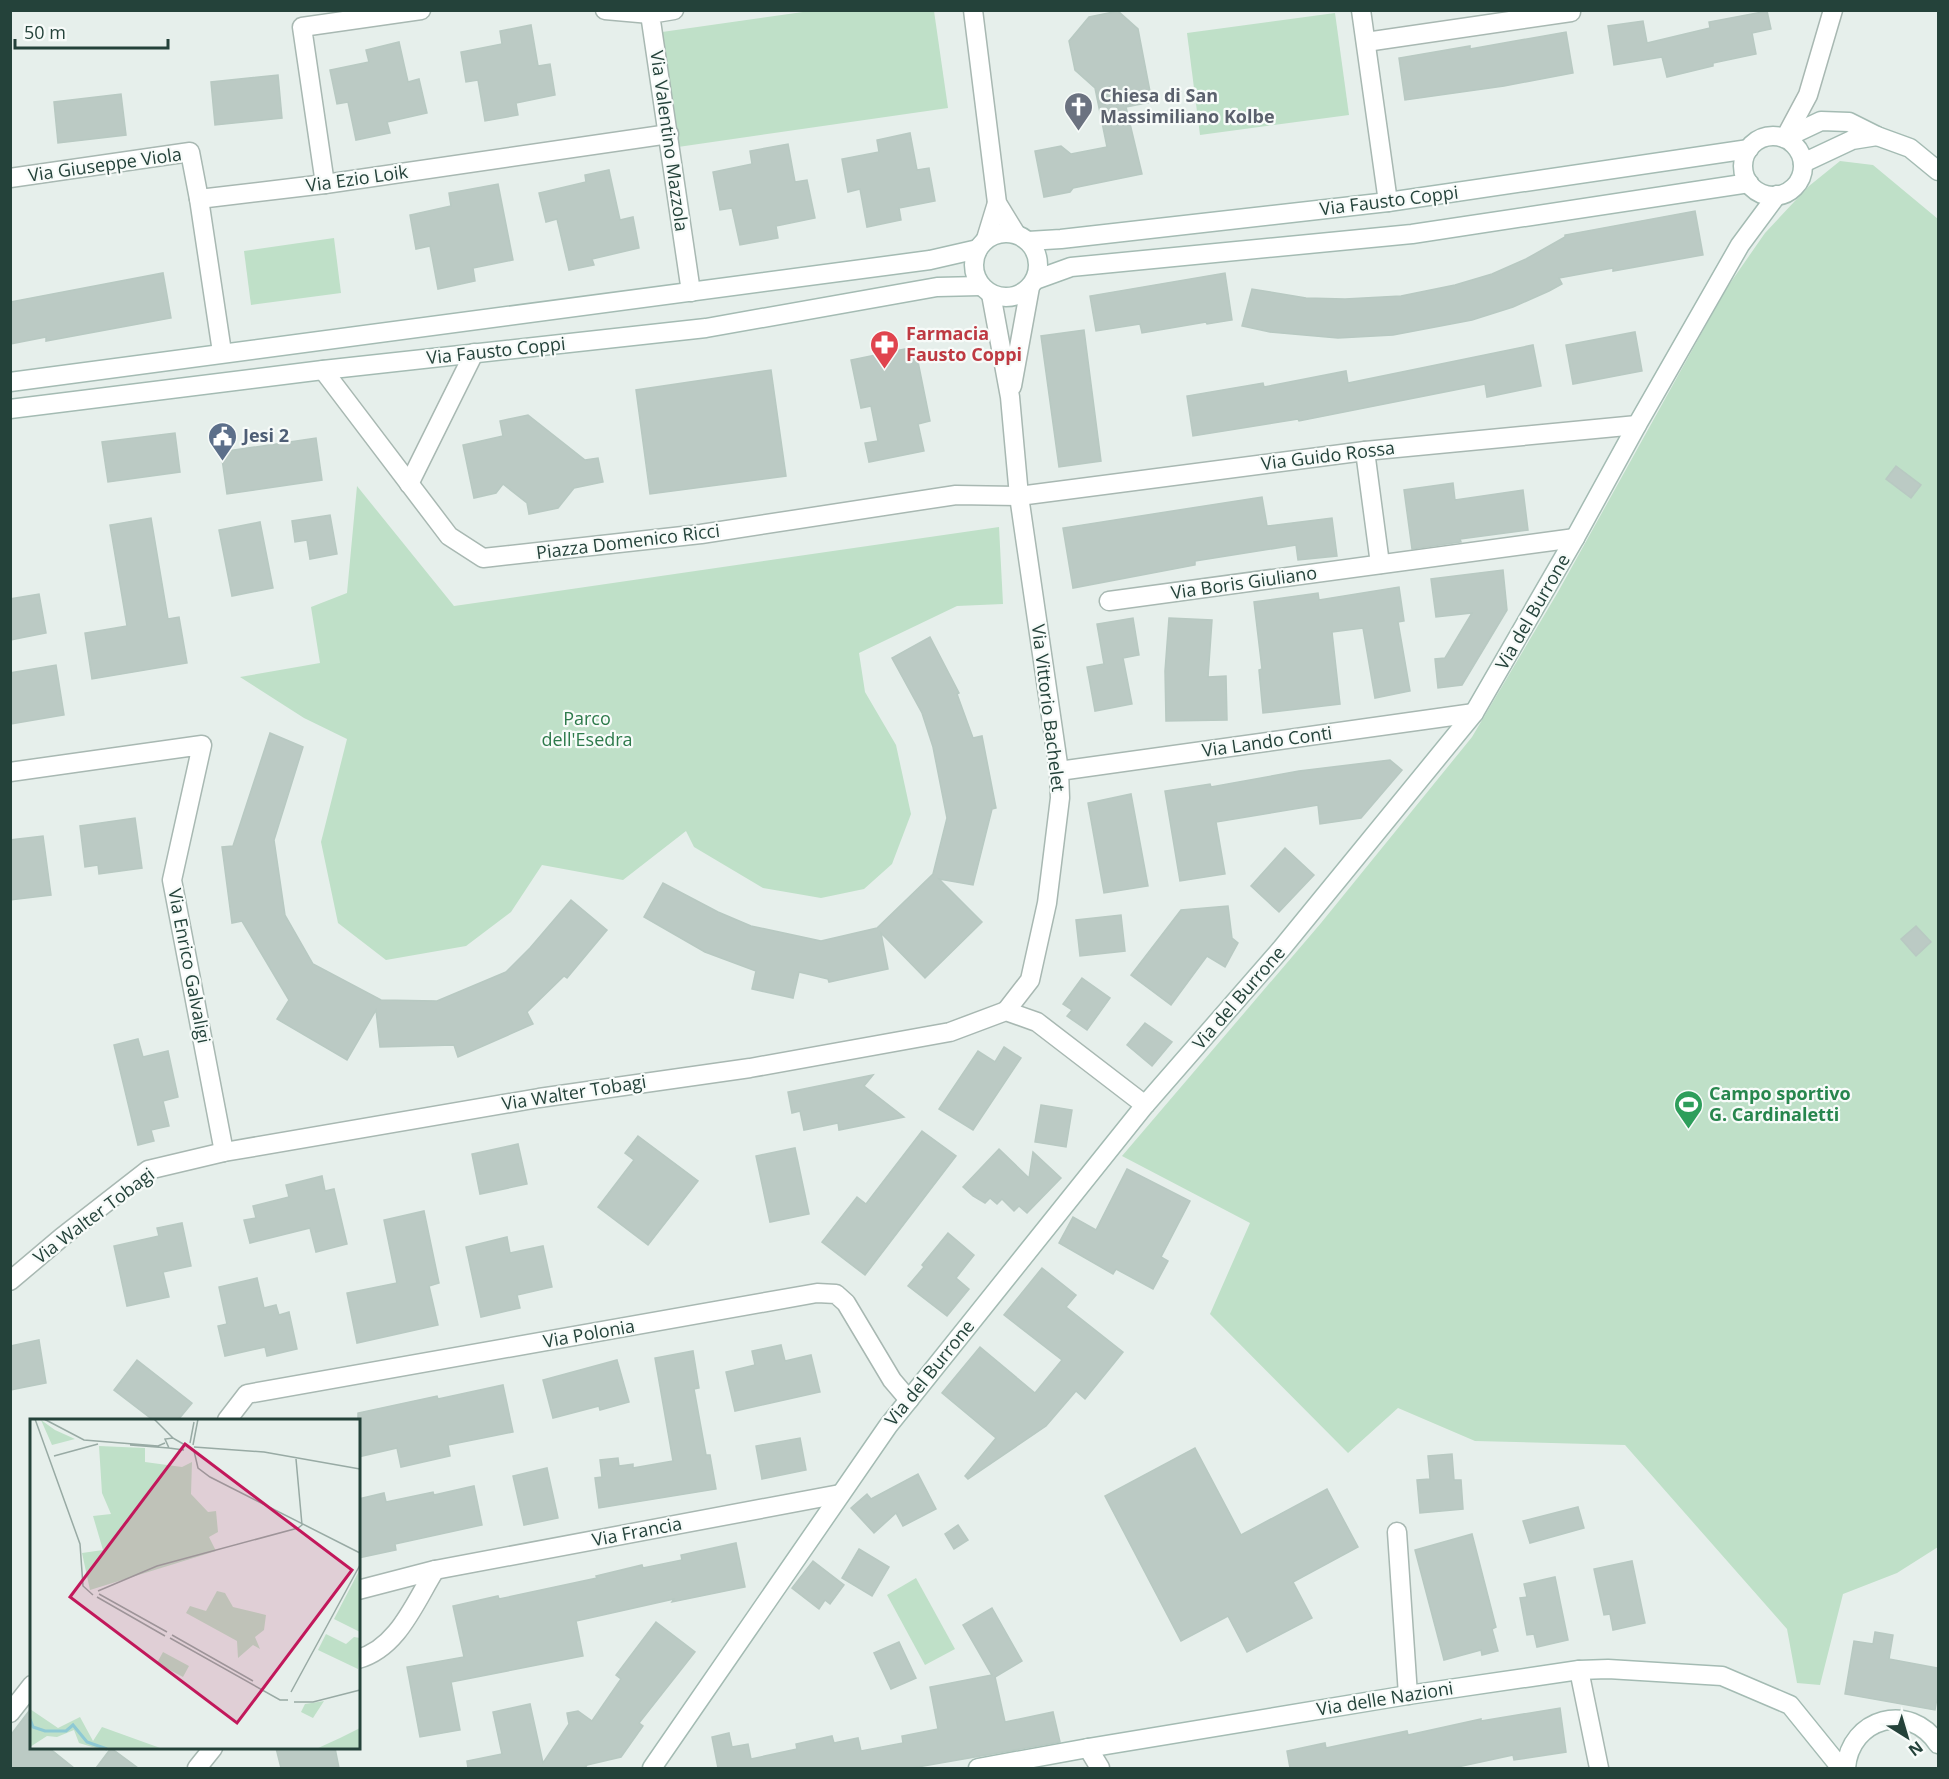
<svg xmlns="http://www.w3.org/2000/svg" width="1949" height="1779" font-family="'Open Sans',sans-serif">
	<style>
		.green { fill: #bfe0c8 }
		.building { fill: #bbcac4; stroke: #b8c9c2; stroke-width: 1.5 }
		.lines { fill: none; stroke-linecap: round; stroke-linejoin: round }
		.street-casing { stroke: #a8b8b2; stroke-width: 21 }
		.secondary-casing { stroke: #a4bbb3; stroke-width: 21 }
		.street { stroke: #fff; stroke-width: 18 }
		.secondary { stroke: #fff; stroke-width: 18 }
		.labels { text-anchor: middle; stroke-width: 4.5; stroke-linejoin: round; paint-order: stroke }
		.worship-label { font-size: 18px; font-weight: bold; fill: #5b616d; stroke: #f7fbf9; text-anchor: start }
		.street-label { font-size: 18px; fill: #24423a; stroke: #f7fbf9 }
		.health-label { font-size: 18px; font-weight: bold; fill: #be3a42; stroke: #f7fbf9; text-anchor: start }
		.service-label { font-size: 18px; font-weight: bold; fill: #4e5e75; stroke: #f7fbf9; text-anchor: start }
		.park-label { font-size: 18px; fill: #2d7a4b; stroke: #f7fbf9 }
		.leisure-label { font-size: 18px; font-weight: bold; fill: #27864d; stroke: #f7fbf9; text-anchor: start }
		.inset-river { fill: none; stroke: #8ec9d4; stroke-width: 3 }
		.inset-road { fill: none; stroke: #98aaa4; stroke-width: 1.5 }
		.view { fill: #c2185b; fill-opacity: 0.15; stroke: #c2185b; stroke-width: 3 }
		.inset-edge { fill: none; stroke: #24423a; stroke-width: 3 }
	</style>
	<rect width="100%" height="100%" fill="#e6efeb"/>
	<g class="green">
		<polygon points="810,11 934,11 948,108 678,147 662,32"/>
		<polygon points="1335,13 1349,115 1200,135 1187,33"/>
		<polygon points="1840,161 1873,165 1938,219 1938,1547 1897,1573 1843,1594 1820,1685 1797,1683 1787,1629 1625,1445 1475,1441 1398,1408 1348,1453 1210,1314 1250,1223 1122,1156 1321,923 1472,737 1558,592 1726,289 1765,233 1809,186"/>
		<polygon points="334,238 341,293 251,305 244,251"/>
		<polygon points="357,486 454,606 999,527 1003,604 957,606 859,653 865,692 896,745 911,814 892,864 864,889 821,898 763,888 694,847 686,831 623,880 542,865 511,912 466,946 386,960 338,923 321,842 347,739 304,718 240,677 320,663 311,607 347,593"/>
		<polygon points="916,1578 955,1649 925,1665 887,1595"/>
	</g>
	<g class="building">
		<polygon points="1118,11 1138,29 1152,102 1126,107 1142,174 1073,188 1070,192 1044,197 1035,151 1061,146 1071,154 1107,147 1095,88 1075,70 1069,41 1089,17"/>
		<polygon points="1767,11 1771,29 1752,33 1756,54 1713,63 1713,66 1667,77 1662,57 1614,65 1608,26 1643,21 1647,43 1710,28 1709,22"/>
		<polygon points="531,25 538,66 550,64 555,95 516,103 518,115 485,121 478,80 466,82 461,52 502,44 500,31"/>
		<polygon points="1566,32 1573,73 1504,86 1405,100 1399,58 1470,46 1470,49"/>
		<polygon points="399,42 408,82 419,79 427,113 387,122 390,133 356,140 348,102 337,104 330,70 369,62 366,50"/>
		<polygon points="278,75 282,118 215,125 211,82"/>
		<polygon points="121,94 126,135 58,143 54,102"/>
		<polygon points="910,133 917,170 929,168 935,201 899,208 901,220 867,227 860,189 848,192 842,159 879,152 877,140"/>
		<polygon points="788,144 795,182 807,180 815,218 776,226 778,238 740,245 732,208 720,210 713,172 752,164 750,151"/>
		<polygon points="609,170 620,220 633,217 639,248 592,259 594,265 569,270 557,219 546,222 539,193 586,182 585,175"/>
		<polygon points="498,184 513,260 473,268 475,281 438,289 430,246 416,249 410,215 451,206 449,193"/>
		<polygon points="1695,211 1703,255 1613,271 1613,268 1559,278 1562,284 1549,291 1513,307 1472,320 1393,335 1338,338 1270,332 1242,326 1252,289 1306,298 1345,299 1401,296 1455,285 1492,274 1526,259 1565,237 1565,235"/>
		<polygon points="163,273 171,318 46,341 46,337 10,344 10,302"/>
		<polygon points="1225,273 1232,320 1207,324 1206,322 1142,333 1140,324 1096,331 1090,296"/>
		<polygon points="1084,330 1101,461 1059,467 1041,336"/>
		<polygon points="1635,332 1642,371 1573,384 1566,345"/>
		<polygon points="1533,345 1541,386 1487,397 1485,384 1299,421 1298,419 1193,436 1187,396 1263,383 1264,387 1346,371 1348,383"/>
		<polygon points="915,347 930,421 918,424 924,451 869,462 865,443 878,441 871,406 861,408 851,360"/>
		<polygon points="771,370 786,476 650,494 636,390"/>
		<polygon points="528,415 585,460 598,458 603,482 574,488 558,508 529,514 527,503 503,484 496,493 474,498 463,445 503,436 500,421"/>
		<polygon points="175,433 180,472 108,482 102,442"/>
		<polygon points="316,438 322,480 227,494 221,452"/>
		<polygon points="1896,466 1921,485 1911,498 1886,479"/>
		<polygon points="1453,483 1455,500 1523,490 1528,530 1460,539 1461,542 1412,549 1404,490"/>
		<polygon points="1262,497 1267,526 1332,518 1337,556 1298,560 1296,545 1195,561 1195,565 1073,588 1063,528"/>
		<polygon points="330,515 337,554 310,559 307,540 295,542 292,521"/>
		<polygon points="151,518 168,619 179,617 187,663 92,679 85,633 127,626 110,525"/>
		<polygon points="260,522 273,588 232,596 219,530"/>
		<polygon points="1503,570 1507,610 1462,685 1438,688 1435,659 1445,658 1472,613 1436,617 1431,579"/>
		<polygon points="1399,587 1404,621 1398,622 1410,691 1375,698 1363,628 1332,632 1340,704 1263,713 1259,670 1262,669 1254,602 1318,593 1319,600"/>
		<polygon points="39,594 46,633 10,640 10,599"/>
		<polygon points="1133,618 1139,655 1123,658 1132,704 1095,711 1087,667 1104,664 1097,624"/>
		<polygon points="1169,618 1212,620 1208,677 1226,676 1227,720 1166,721 1165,671"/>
		<polygon points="930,637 959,693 957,694 973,738 982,736 996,808 992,809 973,885 939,879 982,922 925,978 881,933 888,969 829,982 828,979 799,972 793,998 752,989 756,971 705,952 644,917 663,883 718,912 751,926 821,941 877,928 933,874 947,818 933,747 922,713 892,658"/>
		<polygon points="56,665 64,715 10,724 10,673"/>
		<polygon points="270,733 303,747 274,840 285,915 313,964 381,1000 437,1001 506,972 530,948 571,900 607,930 567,978 564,976 527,1012 533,1024 458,1057 454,1045 380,1047 376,1010 347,1060 277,1019 289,1000 242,921 232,923 222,847 233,846"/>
		<polygon points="1390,760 1402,770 1361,818 1320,824 1318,805 1216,822 1225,874 1180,881 1165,791 1210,784 1211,787 1299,771"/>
		<polygon points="1131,794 1148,886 1104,893 1088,803"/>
		<polygon points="135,818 142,868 99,874 98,865 85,867 80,826"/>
		<polygon points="43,836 51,895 10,900 10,840"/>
		<polygon points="1285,848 1314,875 1279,912 1251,886"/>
		<polygon points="1228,906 1232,938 1238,943 1225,967 1207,956 1171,1005 1131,975 1181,910"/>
		<polygon points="1121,915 1125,951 1080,956 1076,920"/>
		<polygon points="1916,926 1931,942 1916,956 1901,939"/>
		<polygon points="1082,978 1110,998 1087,1030 1067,1016 1072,1010 1063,1004"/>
		<polygon points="1145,1023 1172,1042 1152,1066 1127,1045"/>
		<polygon points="138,1039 143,1057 168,1051 178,1097 163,1101 169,1126 151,1130 154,1141 138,1145 114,1045"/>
		<polygon points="1004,1047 1021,1058 973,1130 939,1109 978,1051 995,1062"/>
		<polygon points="873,1075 864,1086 904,1117 839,1130 838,1123 804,1130 800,1111 792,1113 788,1092"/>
		<polygon points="1041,1105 1072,1110 1066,1147 1035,1142"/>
		<polygon points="922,1131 956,1156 865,1275 822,1242 857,1197 866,1204"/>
		<polygon points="638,1136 698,1181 648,1245 598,1207 634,1160 625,1153"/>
		<polygon points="518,1144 527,1184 480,1194 472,1154"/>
		<polygon points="795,1148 809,1214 770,1222 756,1156"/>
		<polygon points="999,1149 1029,1178 1033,1152 1061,1178 1027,1213 1019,1206 1014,1211 1002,1199 997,1204 990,1198 985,1203 973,1196 963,1187"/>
		<polygon points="1127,1169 1190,1201 1161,1257 1168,1261 1153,1289 1116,1269 1113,1274 1059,1243 1073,1217 1096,1230"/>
		<polygon points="322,1176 325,1191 334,1189 347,1244 316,1252 310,1228 250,1243 244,1220 256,1218 253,1206 289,1197 286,1185"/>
		<polygon points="424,1211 439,1283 429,1286 438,1325 357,1343 347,1293 397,1283 384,1220"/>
		<polygon points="182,1223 191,1266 163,1272 169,1297 127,1306 114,1246 159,1236 157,1228"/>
		<polygon points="948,1233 974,1255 956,1278 969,1289 947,1316 908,1286 924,1267 922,1265"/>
		<polygon points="507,1237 510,1253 543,1246 552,1287 517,1295 520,1308 481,1317 466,1247"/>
		<polygon points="1042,1268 1076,1295 1066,1307 1123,1352 1085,1399 1076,1391 1046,1426 968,1479 965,1476 996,1438 942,1393 980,1347 1035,1393 1062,1360 1004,1315"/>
		<polygon points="257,1278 264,1308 276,1305 279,1315 289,1312 297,1349 267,1356 265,1347 225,1356 218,1326 227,1324 219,1287"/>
		<polygon points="39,1340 46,1383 10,1390 10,1346"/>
		<polygon points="781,1345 785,1361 811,1355 820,1392 735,1411 726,1372 755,1365 752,1351"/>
		<polygon points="693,1351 699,1388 694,1389 706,1455 710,1455 716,1489 599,1508 595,1478 602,1477 600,1460 618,1458 619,1466 633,1464 633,1468 673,1461 655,1358"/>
		<polygon points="137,1360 192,1403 178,1420 153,1420 114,1390"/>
		<polygon points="617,1360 629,1402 600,1410 599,1406 553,1418 543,1380"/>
		<polygon points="503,1385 513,1432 448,1445 450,1456 401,1467 397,1448 358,1457 358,1413 437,1396 438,1399"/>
		<polygon points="800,1438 806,1470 762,1479 756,1446"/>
		<polygon points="1195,1448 1241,1535 1327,1489 1358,1547 1293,1582 1312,1618 1247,1652 1228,1616 1181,1641 1105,1496"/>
		<polygon points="1452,1454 1454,1480 1461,1480 1463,1509 1420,1513 1417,1480 1430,1479 1428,1456"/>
		<polygon points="547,1468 558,1518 524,1525 513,1476"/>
		<polygon points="918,1474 936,1509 903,1526 896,1513 874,1533 851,1508 867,1494 871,1499"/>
		<polygon points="474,1486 482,1525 395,1544 396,1550 358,1558 358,1499 384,1493 386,1502 433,1492 434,1495"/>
		<polygon points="1578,1507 1584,1528 1530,1543 1523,1521"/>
		<polygon points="958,1525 968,1540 954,1549 945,1534"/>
		<polygon points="1472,1534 1496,1627 1492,1629 1498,1651 1482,1655 1481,1650 1444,1660 1415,1550"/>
		<polygon points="736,1543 745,1587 672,1602 674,1599 576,1621 583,1656 451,1682 460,1730 420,1737 407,1667 464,1657 453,1606 498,1596 499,1599 597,1578 596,1576 642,1565 643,1568 682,1560 681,1555"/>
		<polygon points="859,1549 889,1567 872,1596 842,1578"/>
		<polygon points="813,1561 844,1585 830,1604 825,1600 819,1609 792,1588"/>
		<polygon points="1632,1561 1645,1623 1613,1630 1610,1614 1604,1615 1594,1569"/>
		<polygon points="1555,1577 1568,1640 1537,1647 1534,1634 1527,1635 1520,1598 1527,1597 1524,1584"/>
		<polygon points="992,1608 1022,1661 995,1677 1005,1722 1053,1712 1060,1742 912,1768 718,1768 712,1737 729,1733 732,1747 748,1744 751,1759 797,1749 796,1744 832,1736 834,1743 858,1738 861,1751 903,1743 902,1736 938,1729 930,1687 992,1675 963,1625"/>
		<polygon points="656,1622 695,1652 639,1723 643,1726 621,1757 587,1765 585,1768 468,1768 467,1761 502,1754 493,1712 530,1704 543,1763 569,1724 567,1713 578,1711 592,1721 621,1679 616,1675"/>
		<polygon points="1875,1632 1893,1635 1889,1659 1938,1668 1938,1692 1935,1710 1845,1694 1854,1641 1873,1644"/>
		<polygon points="899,1642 916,1678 891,1689 874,1653"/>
		<polygon points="32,1707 32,1748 49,1748 74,1768 10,1768 10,1736"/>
		<polygon points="1560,1708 1566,1752 1514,1760 1513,1755 1453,1768 1290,1768 1287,1751 1325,1743 1326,1748 1407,1731 1408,1735 1481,1719 1481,1721"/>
		<polygon points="111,1748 138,1768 96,1768"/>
		<polygon points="276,1748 335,1748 339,1768 281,1768"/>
	</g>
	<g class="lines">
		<defs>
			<g id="street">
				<polyline points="605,10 650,14"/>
				<polyline points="674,10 650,14 691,292"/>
				<polyline points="973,10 997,203 1016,234"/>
				<polyline points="1361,10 1388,202"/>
				<polyline points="1366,42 1571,12"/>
				<polyline points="1785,138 1808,95 1833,10"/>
				<polyline points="10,178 190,152 199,199"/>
				<polyline points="325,184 302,27 421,10"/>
				<polyline points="986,239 997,203"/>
				<polyline points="991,294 1010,397 1019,496 1059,771 1060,798 1047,903 1030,980 1006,1011"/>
				<polyline points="222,352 199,199 325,184 669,134"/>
				<polyline points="323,370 449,536 483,558 701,534 956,495 1019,496 1365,451 1637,425"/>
				<polyline points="1012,386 1030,287"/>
				<polyline points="1365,451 1380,564"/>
				<polyline points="409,484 474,353"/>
				<polyline points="1109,601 1575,538"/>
				<polyline points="1059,771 1474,713"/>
				<polyline points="10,772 202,745 172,880 224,1152"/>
				<polyline points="10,1281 62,1237 148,1170 224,1152 539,1098 750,1068 950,1032 1006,1011 1037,1022 1145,1105"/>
				<polyline points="227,1420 247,1394 817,1293 836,1294 846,1303 892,1380 909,1400"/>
				<polyline points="1397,1532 1408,1695"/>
				<polyline points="358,1590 435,1570 840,1494"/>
				<path d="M358,1659C398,1648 415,1602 435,1570"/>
				<polyline points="1579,1670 1599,1768"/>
				<polyline points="10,1713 32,1685"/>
				<polyline points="1088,1748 1100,1768"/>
				<polyline points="197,1768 213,1748"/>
			</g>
			<g id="secondary">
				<circle cx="1773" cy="166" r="30"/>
				<polyline points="1785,138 1821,121 1849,122 1877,136 1910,148 1938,171"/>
				<polyline points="1803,163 1852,140 1877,136"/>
				<circle cx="1006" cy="265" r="32"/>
				<polyline points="1028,241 1061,239 1388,202 1749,149"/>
				<polyline points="1035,280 1071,267 1412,234 1749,183"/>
				<polyline points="10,382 930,260 978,249"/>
				<polyline points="10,409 323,370 706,328 937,287 980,286"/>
				<polyline points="652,1768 888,1426 1145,1105 1282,948 1474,713 1575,538 1637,425 1740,245 1777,195"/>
				<polyline points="978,1768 1088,1748 1408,1695 1579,1670 1608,1669 1722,1676 1790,1705 1841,1768"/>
				<path d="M1846,1768C1850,1718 1910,1701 1938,1744"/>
			</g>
		</defs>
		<use href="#street" class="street-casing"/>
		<use href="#secondary" class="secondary-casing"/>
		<use href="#street" class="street"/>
		<use href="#secondary" class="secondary"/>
	</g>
	<defs>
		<symbol id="church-pin" viewBox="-11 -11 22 30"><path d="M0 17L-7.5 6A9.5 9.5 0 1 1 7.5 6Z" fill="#6b7280" stroke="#f7fbf9"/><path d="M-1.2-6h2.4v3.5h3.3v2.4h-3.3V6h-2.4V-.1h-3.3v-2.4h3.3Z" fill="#fff"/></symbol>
		<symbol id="pharmacy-pin" viewBox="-11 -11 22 30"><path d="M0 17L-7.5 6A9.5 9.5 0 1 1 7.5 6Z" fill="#e0444e" stroke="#f7fbf9"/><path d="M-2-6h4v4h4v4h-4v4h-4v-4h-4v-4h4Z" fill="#fff"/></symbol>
		<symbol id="civic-pin" viewBox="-11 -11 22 30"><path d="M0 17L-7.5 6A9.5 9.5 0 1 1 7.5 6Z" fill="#5c6f8a" stroke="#f7fbf9"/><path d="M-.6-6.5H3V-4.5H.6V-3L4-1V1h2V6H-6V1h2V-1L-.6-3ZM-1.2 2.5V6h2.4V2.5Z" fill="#fff"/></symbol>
		<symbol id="stadium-pin" viewBox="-11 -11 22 30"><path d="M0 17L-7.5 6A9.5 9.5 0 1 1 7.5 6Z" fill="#2e9e5b" stroke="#f7fbf9"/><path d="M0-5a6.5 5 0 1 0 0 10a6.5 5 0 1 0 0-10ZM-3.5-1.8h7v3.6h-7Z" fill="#fff"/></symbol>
	</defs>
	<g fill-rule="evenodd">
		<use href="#church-pin" x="1062" y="90" width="33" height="45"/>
		<use href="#pharmacy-pin" x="868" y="328" width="33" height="45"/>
		<use href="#civic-pin" x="206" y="420" width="33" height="45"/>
		<use href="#stadium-pin" x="1672" y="1088" width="33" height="45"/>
	</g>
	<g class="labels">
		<g class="worship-label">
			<text x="1100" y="102">Chiesa di San<tspan x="1100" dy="21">Massimiliano Kolbe</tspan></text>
		</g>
		<g class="street-label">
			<text transform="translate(669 141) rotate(82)" y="6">Via Valentino Mazzola</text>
			<text transform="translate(105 165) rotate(-8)" y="6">Via Giuseppe Viola</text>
			<text transform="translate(357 179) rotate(-8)" y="6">Via Ezio Loik</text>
			<text transform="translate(1389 201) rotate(-7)" y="6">Via Fausto Coppi</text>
			<text transform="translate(496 351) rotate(-6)" y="6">Via Fausto Coppi</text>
			<text transform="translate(1328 456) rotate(-7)" y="6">Via Guido Rossa</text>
			<text transform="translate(628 542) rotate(-7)" y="6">Piazza Domenico Ricci</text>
			<text transform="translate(1244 583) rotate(-8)" y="6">Via Boris Giuliano</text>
			<text transform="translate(1533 612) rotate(-60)" y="6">Via del Burrone</text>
			<text transform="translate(1048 708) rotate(83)" y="6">Via Vittorio Bachelet</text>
			<text transform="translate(1267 742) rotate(-8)" y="6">Via Lando Conti</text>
			<text transform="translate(189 966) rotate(79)" y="6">Via Enrico Galvaligi</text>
			<text transform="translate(1239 998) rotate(-49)" y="6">Via del Burrone</text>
			<text transform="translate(574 1093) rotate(-9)" y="6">Via Walter Tobagi</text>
			<text transform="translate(94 1216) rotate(-37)" y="6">Via Walter Tobagi</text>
			<text transform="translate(589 1334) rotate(-10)" y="6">Via Polonia</text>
			<text transform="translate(930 1373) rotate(-51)" y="6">Via del Burrone</text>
			<text transform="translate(637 1532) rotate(-11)" y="6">Via Francia</text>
			<text transform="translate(1385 1699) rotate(-9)" y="6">Via delle Nazioni</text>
		</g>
		<g class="health-label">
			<text x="906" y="340">Farmacia<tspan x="906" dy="21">Fausto Coppi</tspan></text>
		</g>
		<g class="service-label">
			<text x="243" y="442">Jesi 2</text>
		</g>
		<g class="park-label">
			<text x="587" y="725">Parco<tspan x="587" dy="21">dell'Esedra</tspan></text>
		</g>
		<g class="leisure-label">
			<text x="1709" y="1100">Campo sportivo<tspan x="1709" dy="21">G. Cardinaletti</tspan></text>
		</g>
	</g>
	<g transform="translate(30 1419)">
		<rect width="330" height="330" fill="#e6efeb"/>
		<path d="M11,1L25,11L45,20L22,26ZM69,27L115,29V43L152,48L162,43L161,75L178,93L186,92L188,113L179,118L186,132L60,171L52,134L73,131L63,97L81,95L72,74ZM330,150V213L304,200ZM187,172L195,174L203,188L236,196L234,211L225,218L230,230L223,226L208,239L207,222L156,194L160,187L176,192ZM296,215L316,225L324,218L330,219L328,250L288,231ZM133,233L159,247L153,258L127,244ZM294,282L283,299L271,293L275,285ZM0,290L28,309L50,298L63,322L72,308L133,330H69L49,324L44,311L27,318L17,317L0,328ZM330,309V330H286L310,319Z" fill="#bfe0c8"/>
		<path class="inset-river" d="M0,300L3,308L15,312H36L43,306L57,323L77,330"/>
		<path class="inset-road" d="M5,0L50,125L53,167L63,176M14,0L54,21L128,27L135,24M124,0L143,19M160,24L164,3M100,26L139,29M163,26L168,0M164,28L234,33L330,50M154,31L139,29L135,20L143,19L155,26M164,32L168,49L180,58L330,134M24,37L68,25M68,172L127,147L268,109L272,106L266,40M69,175L137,213M67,178L135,217M142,216L223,262M140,219L250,281H258M261,273L330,146M264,283H283L330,271"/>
		<path class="view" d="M155,25L322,151L207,304L40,178Z"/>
		<rect width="330" height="330" class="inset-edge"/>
	</g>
	<rect width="1949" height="1779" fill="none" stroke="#24423a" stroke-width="24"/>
	<g transform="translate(1907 1737) rotate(143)" stroke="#f7fbf9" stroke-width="4.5" paint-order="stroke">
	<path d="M0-4.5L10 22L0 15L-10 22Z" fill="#24423a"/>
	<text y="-9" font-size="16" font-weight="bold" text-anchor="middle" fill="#24423a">N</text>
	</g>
	<path d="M15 39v9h153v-9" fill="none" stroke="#24423a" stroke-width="3"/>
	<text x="24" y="39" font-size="18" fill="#24423a" stroke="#f7fbf9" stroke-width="4.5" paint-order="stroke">50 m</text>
</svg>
